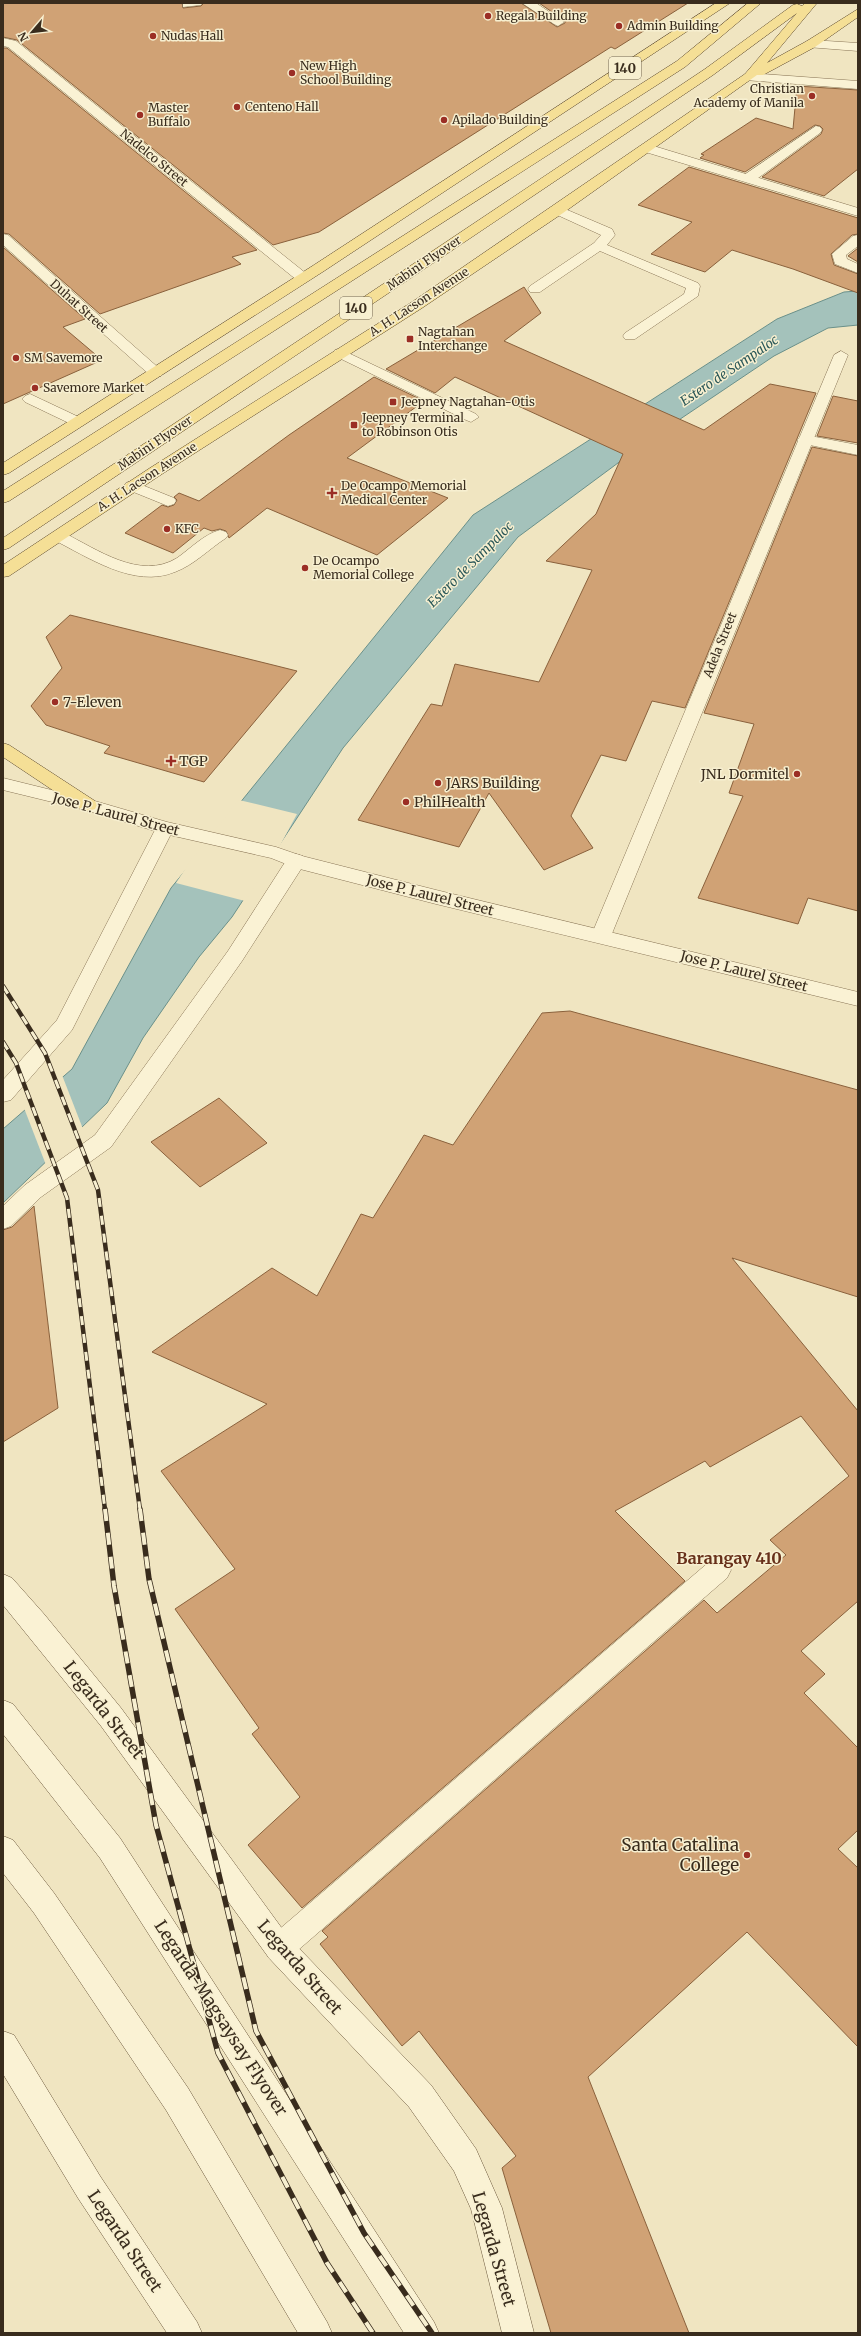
<svg xmlns="http://www.w3.org/2000/svg" width="861" height="2336" font-family="Merriweather,serif">
	<style>
		.water { fill: #a4c2bb; stroke: #6a908a }
		.pier { fill: #f0e5c1 }
		.building { fill: #d0a275; stroke: #8a613c }
		.lines { fill: none; stroke-linecap: round; stroke-linejoin: round }
		.service-casing { stroke: #8a7657; stroke-width: 1 }
		.pedestrian-casing { stroke: #8a7657; stroke-width: 1 }
		.minor-casing { stroke: #8a7657; stroke-width: 1 }
		.tertiary-casing { stroke: #8a7657; stroke-width: 1 }
		.secondary-casing { stroke: #6b573b; stroke-width: 1 }
		.primary-casing { stroke: #57442c; stroke-width: 1 }
		.service { fill: #faf2d4; fill-rule: evenodd }
		.pedestrian { fill: #faf2d4; fill-rule: evenodd }
		.minor { fill: #faf2d4; fill-rule: evenodd }
		.tertiary { fill: #faf2d4; fill-rule: evenodd }
		.secondary { fill: #faf2d4; fill-rule: evenodd }
		.primary { fill: #f5df96; fill-rule: evenodd }
		.rail-far1-casing { stroke: #392c1d; stroke-width: 4.5 }
		.rail-casing { stroke: #392c1d; stroke-width: 5.5 }
		.rail-far1 { stroke: #f7efd0; stroke-width: 3; stroke-dasharray: 9; stroke-linecap: butt }
		.rail { stroke: #f7efd0; stroke-width: 4; stroke-dasharray: 12; stroke-linecap: butt }
		.poi-dot { fill: #9b2e25; stroke: #f7efd0; stroke-width: 1.5 }
		.labels { text-anchor: middle; stroke-width: 3; stroke-linejoin: round; paint-order: stroke }
		.far-poi-label { font-size: 12px; fill: #392c1d; stroke: #f7efd0; text-anchor: start }
		.far-street-label { font-size: 12px; fill: #392c1d; stroke: #f7efd0 }
		.shield { fill: #f7efd0; stroke: #726653; stroke-width: 1 }
		.shield-label { font-size: 13px; font-weight: bold; fill: #392c1d }
		.far-water-label { font-size: 13px; font-style: italic; fill: #2b5859; stroke: #f7efd0 }
		.poi-label { font-size: 14px; fill: #392c1d; stroke: #f7efd0; text-anchor: start }
		.street-label { font-size: 14px; fill: #392c1d; stroke: #f7efd0 }
		.quarter-label { font-size: 16px; font-weight: bold; fill: #67301a; stroke: #f7efd0 }
		.near-street-label { font-size: 17px; fill: #392c1d; stroke: #f7efd0 }
		.near-poi-label { font-size: 17px; fill: #392c1d; stroke: #f7efd0; text-anchor: end }
	</style>
	<rect width="100%" height="100%" fill="#f0e5c1"/>
	<polygon class="water" points="858,291 858,325 828,328 774,356 649,440 518,537 343,748 232,917 199,957 143,1038 107,1103 3,1203 3,1129 72,1069 171,888 473,515 777,319 844,292"/>
	<g class="pier">
		<polygon points="239,800 297,814 276,853 245,901 176,883 193,857"/>
		<polygon points="62,1075 83,1129 46,1165 24,1108"/>
	</g>
	<g class="building">
		<polygon points="3,3 182,3 183,8 201,6 204,3 521,3 557,27 565,23 565,21 539,3 688,3 615,49 611,47 319,232 273,245 17,40 3,37"/>
		<polygon points="3,48 7,48 257,250 232,257 241,264 100,314 9,234 3,233"/>
		<polygon points="797,86 858,90 858,169 824,196 762,177 821,134 823,129 820,126 815,125 745,172 700,158 704,155 701,154 756,118 793,129"/>
		<polygon points="689,167 858,218 858,234 852,235 831,254 834,265 858,274 858,293 793,269 732,250 705,272 651,254 692,222 638,205"/>
		<polygon points="3,247 85,319 63,327 102,360 3,404"/>
		<polygon points="858,248 858,262 848,256"/>
		<polygon points="524,287 541,313 504,341 704,430 770,384 816,393 685,708 652,701 626,761 601,755 571,816 593,848 544,870 489,793 459,847 358,820 431,704 442,706 455,664 539,682 592,570 546,561 596,514 623,454 455,377 435,393 386,369"/>
		<polygon points="374,377 424,401 347,458 448,498 377,555 267,508 229,538 226,531 220,529 212,531 204,528 173,553 125,533 162,505 168,507 174,505 177,500 174,497 179,493 199,501 289,435"/>
		<polygon points="833,396 858,401 858,443 817,436"/>
		<polygon points="812,447 858,456 858,911 808,898 798,924 698,898 743,796 729,793 754,724 704,713"/>
		<polygon points="70,615 273,665 297,671 204,782 104,753 110,746 46,725 31,706 62,668 46,637"/>
		<polygon points="570,1011 858,1090 858,1297 732,1258 858,1411 858,1601 801,1651 825,1674 804,1693 858,1748 858,1830 838,1849 858,1868 858,2047 747,1932 588,2077 689,2333 551,2333 502,2168 516,2156 419,2031 402,2046 320,1944 328,1937 322,1931 704,1600 717,1613 786,1555 770,1540 849,1476 801,1416 710,1467 705,1461 615,1511 685,1581 302,1908 248,1845 300,1797 252,1734 259,1728 175,1609 235,1569 161,1471 267,1404 152,1352 272,1268 317,1296 361,1214 373,1218 424,1135 453,1145 542,1013"/>
		<polygon points="219,1098 267,1143 200,1187 151,1142"/>
		<polygon points="34,1206 58,1408 3,1442 3,1230 12,1227"/>
	</g>
	<g class="lines">
		<defs>
			<g id="service">
				<polygon points="183,3 203,3 201,5 183,7"/>
				<polygon points="522,3 536,3 564,22 558,26 554,24"/>
				<polygon points="816,126 820,127 822,130 820,133 754,181 744,181 742,178 744,175"/>
				<polygon points="558,206 612,229 615,235 607,245 698,283 700,286 698,296 635,339 625,339 623,336 625,333 684,294 686,288 600,251 540,292 530,292 528,289 530,286 594,243 601,235 553,213 551,210 553,207"/>
				<polygon points="858,235 858,246 846,255 847,259 858,264 858,273 835,264 832,254 853,236"/>
				<polygon points="340,349 476,414 479,417 471,422 466,420 335,356 333,353 335,350"/>
				<polygon points="30,394 83,419 86,422 78,427 73,425 25,402 22,399 25,396"/>
				<polygon points="805,435 858,445 858,455 800,443 797,440 800,437"/>
				<polygon points="132,481 174,498 176,501 174,504 168,506 126,489 124,486 126,483"/>
				<path d="M220,530L226,532L228,535L226,538C209,549 194,565 175,572C134,589 88,557 52,539L50,536L52,533H64C97,549 140,581 177,558C190,549 204,534 220,530Z"/>
			</g>
			<polygon id="pedestrian" points="296,854 303,856 306,861 303,866 242,961 111,1147 41,1197 11,1226 3,1229 3,1206 25,1185 95,1135 228,951 289,856"/>
			<g id="minor">
				<polygon points="3,38 16,41 308,275 310,278 308,281 298,281 8,47 3,46"/>
				<polygon points="811,40 858,43 858,51 807,47 805,44 807,41"/>
				<polygon points="749,73 858,81 858,89 745,80 743,77 745,74"/>
				<polygon points="647,144 858,208 858,216 642,151 641,148"/>
				<polygon points="3,234 8,235 161,370 163,373 161,376 151,376 3,245"/>
				<polygon points="841,351 848,355 611,936 608,941 601,943 594,941 591,936 834,355"/>
				<polygon points="165,822 172,824 174,828 72,1030 11,1100 3,1102 3,1080 57,1020 156,828 158,824"/>
				<polygon points="718,1558 727,1562 731,1570 727,1578 289,1958 279,1963 269,1958 264,1948 269,1938 709,1562"/>
			</g>
			<polygon id="tertiary" points="3,778 88,799 167,822 276,847 302,856 436,890 858,992 858,1006 436,904 296,868 271,858 165,834 85,810 3,790"/>
			<g id="secondary">
				<polygon points="3,1574 12,1578 44,1614 121,1708 289,1938 431,2085 476,2149 502,2208 534,2333 502,2333 471,2209 454,2171 409,2107 269,1958 101,1726 3,1605"/>
				<polygon points="3,1700 13,1704 120,1838 434,2322 439,2333 404,2333 100,1858 3,1734"/>
				<polygon points="3,1836 13,1840 54,1893 188,2088 327,2322 332,2333 298,2333 166,2110 34,1913 3,1873"/>
				<polygon points="3,2031 14,2035 100,2176 197,2322 202,2333 167,2333 78,2198 3,2074"/>
			</g>
			<g id="primary">
				<polygon points="716,3 730,3 324,271 9,473 3,475 3,463 314,265"/>
				<polygon points="748,3 761,3 685,67 9,501 3,503 3,491 677,61"/>
				<polygon points="805,3 817,3 767,63 807,41 858,9 858,17 815,47 763,75 757,75 563,213 422,308 162,474 9,576 3,577 3,565 150,468 412,302 745,74 797,13 713,75 9,548 3,550 3,538 705,69 793,5 797,4 802,6"/>
				<polygon points="3,743 9,745 95,801 97,805 95,809 88,811 81,809 3,757"/>
			</g>
		</defs>
		<use href="#service" class="service-casing"/>
		<use href="#pedestrian" class="pedestrian-casing"/>
		<use href="#minor" class="minor-casing"/>
		<use href="#tertiary" class="tertiary-casing"/>
		<use href="#secondary" class="secondary-casing"/>
		<use href="#primary" class="primary-casing"/>
		<use href="#service" class="service"/>
		<use href="#pedestrian" class="pedestrian"/>
		<use href="#minor" class="minor"/>
		<use href="#tertiary" class="tertiary"/>
		<use href="#secondary" class="secondary"/>
		<use href="#primary" class="primary"/>
		<defs>
			<g id="rail-far1">
				<polyline points="3,986 45,1053 98,1190 140,1510"/>
				<polyline points="3,1042 16,1063 67,1198 105,1510"/>
			</g>
			<g id="rail">
				<polyline points="105,1509 114,1586 156,1825 218,2053 327,2263 373,2333"/>
				<polyline points="140,1509 149,1579 256,2031 364,2233 432,2333"/>
			</g>
		</defs>
		<use href="#rail-far1" class="rail-far1-casing"/>
		<use href="#rail" class="rail-casing"/>
		<use href="#rail-far1" class="rail-far1"/>
		<use href="#rail" class="rail"/>
	</g>
	<g class="poi-dot">
		<circle cx="488" cy="16" r="4"/>
		<circle cx="619" cy="26" r="4"/>
		<circle cx="153" cy="36" r="4"/>
		<circle cx="292" cy="73" r="4"/>
		<circle cx="812" cy="96" r="4"/>
		<circle cx="237" cy="107" r="4"/>
		<circle cx="140" cy="115" r="4"/>
		<circle cx="444" cy="120" r="4"/>
		<rect x="406" y="335" width="8" height="8" rx="2"/>
		<circle cx="16" cy="358" r="4"/>
		<circle cx="35" cy="388" r="4"/>
		<rect x="389" y="398" width="8" height="8" rx="2"/>
		<rect x="350" y="421" width="8" height="8" rx="2"/>
		<path d="M330 487h4v4h4v4h-4v4h-4v-4h-4v-4h4z"/>
		<circle cx="167" cy="529" r="4"/>
		<circle cx="305" cy="568" r="4"/>
		<circle cx="55" cy="702" r="4"/>
		<path d="M169 755h4v4h4v4h-4v4h-4v-4h-4v-4h4z"/>
		<circle cx="797" cy="774" r="4"/>
		<circle cx="438" cy="783" r="4"/>
		<circle cx="406" cy="802" r="4"/>
		<circle cx="747" cy="1855" r="4"/>
	</g>
	<g class="labels">
		<g class="far-poi-label">
			<text x="496" y="20">Regala Building</text>
			<text x="627" y="30">Admin Building</text>
			<text x="161" y="40">Nudas Hall</text>
			<text x="300" y="70">New High<tspan x="300" dy="14">School Building</tspan></text>
			<text x="804" y="93" text-anchor="end">Christian<tspan x="804" dy="14">Academy of Manila</tspan></text>
			<text x="245" y="111">Centeno Hall</text>
			<text x="148" y="112">Master<tspan x="148" dy="14">Buffalo</tspan></text>
			<text x="452" y="124">Apilado Building</text>
			<text x="418" y="336">Nagtahan<tspan x="418" dy="14">Interchange</tspan></text>
			<text x="24" y="362">SM Savemore</text>
			<text x="43" y="392">Savemore Market</text>
			<text x="401" y="406">Jeepney Nagtahan-Otis</text>
			<text x="362" y="422">Jeepney Terminal<tspan x="362" dy="14">to Robinson Otis</tspan></text>
			<text x="341" y="490">De Ocampo Memorial<tspan x="341" dy="14">Medical Center</tspan></text>
			<text x="175" y="533">KFC</text>
			<text x="313" y="565">De Ocampo<tspan x="313" dy="14">Memorial College</tspan></text>
		</g>
		<g class="far-street-label">
			<text transform="translate(154 158) rotate(39)" y="4">Nadelco Street</text>
			<text transform="translate(424 263) rotate(-34)" y="4">Mabini Flyover</text>
			<text transform="translate(419 302) rotate(-33)" y="4">A. H. Lacson Avenue</text>
			<text transform="translate(79 306) rotate(42)" y="4">Duhat Street</text>
			<text transform="translate(155 443) rotate(-34)" y="4">Mabini Flyover</text>
			<text transform="translate(147 477) rotate(-33)" y="4">A. H. Lacson Avenue</text>
			<text transform="translate(720 645) rotate(-68)" y="4">Adela Street</text>
		</g>
		<g class="shield">
			<rect x="609" y="57" width="32" height="22" rx="3"/>
			<rect x="340" y="297" width="32" height="22" rx="3"/>
		</g>
		<g class="shield-label">
			<text x="625" y="73">140</text>
			<text x="356" y="313">140</text>
		</g>
		<g class="far-water-label">
			<text transform="translate(729 370) rotate(-34)" y="5">Estero de Sampaloc</text>
			<text transform="translate(470 564) rotate(-45)" y="5">Estero de Sampaloc</text>
		</g>
		<g class="poi-label">
			<text x="63" y="707">7-Eleven</text>
			<text x="179" y="766">TGP</text>
			<text x="789" y="779" text-anchor="end">JNL Dormitel</text>
			<text x="446" y="788">JARS Building</text>
			<text x="414" y="807">PhilHealth</text>
		</g>
		<g class="street-label">
			<text transform="translate(116 814) rotate(15)" y="5">Jose P. Laurel Street</text>
			<text transform="translate(430 895) rotate(14)" y="5">Jose P. Laurel Street</text>
			<text transform="translate(744 971) rotate(14)" y="5">Jose P. Laurel Street</text>
		</g>
		<g class="quarter-label">
			<text x="729" y="1564">Barangay 410</text>
		</g>
		<g class="near-street-label">
			<text transform="translate(104 1710) rotate(52)" y="6">Legarda Street</text>
			<text transform="translate(300 1967) rotate(49)" y="6">Legarda Street</text>
			<text transform="translate(221 2018) rotate(57)" y="6">Legarda-Magsaysay Flyover</text>
			<text transform="translate(125 2241) rotate(56)" y="6">Legarda Street</text>
			<text transform="translate(494 2249) rotate(74)" y="6">Legarda Street</text>
		</g>
		<g class="near-poi-label">
			<text x="739" y="1851">Santa Catalina<tspan x="739" dy="20">College</tspan></text>
		</g>
	</g>
	<rect width="861" height="2336" fill="none" stroke="#392c1d" stroke-width="8"/>
	<g transform="translate(32 32) rotate(242)" stroke="#f7efd0" stroke-width="3" paint-order="stroke">
	<path d="M0-3L7 15L0 10L-7 15Z" fill="#392c1d"/>
	<text y="-6" font-size="11" font-weight="bold" text-anchor="middle" fill="#392c1d">N</text>
	</g>
</svg>
